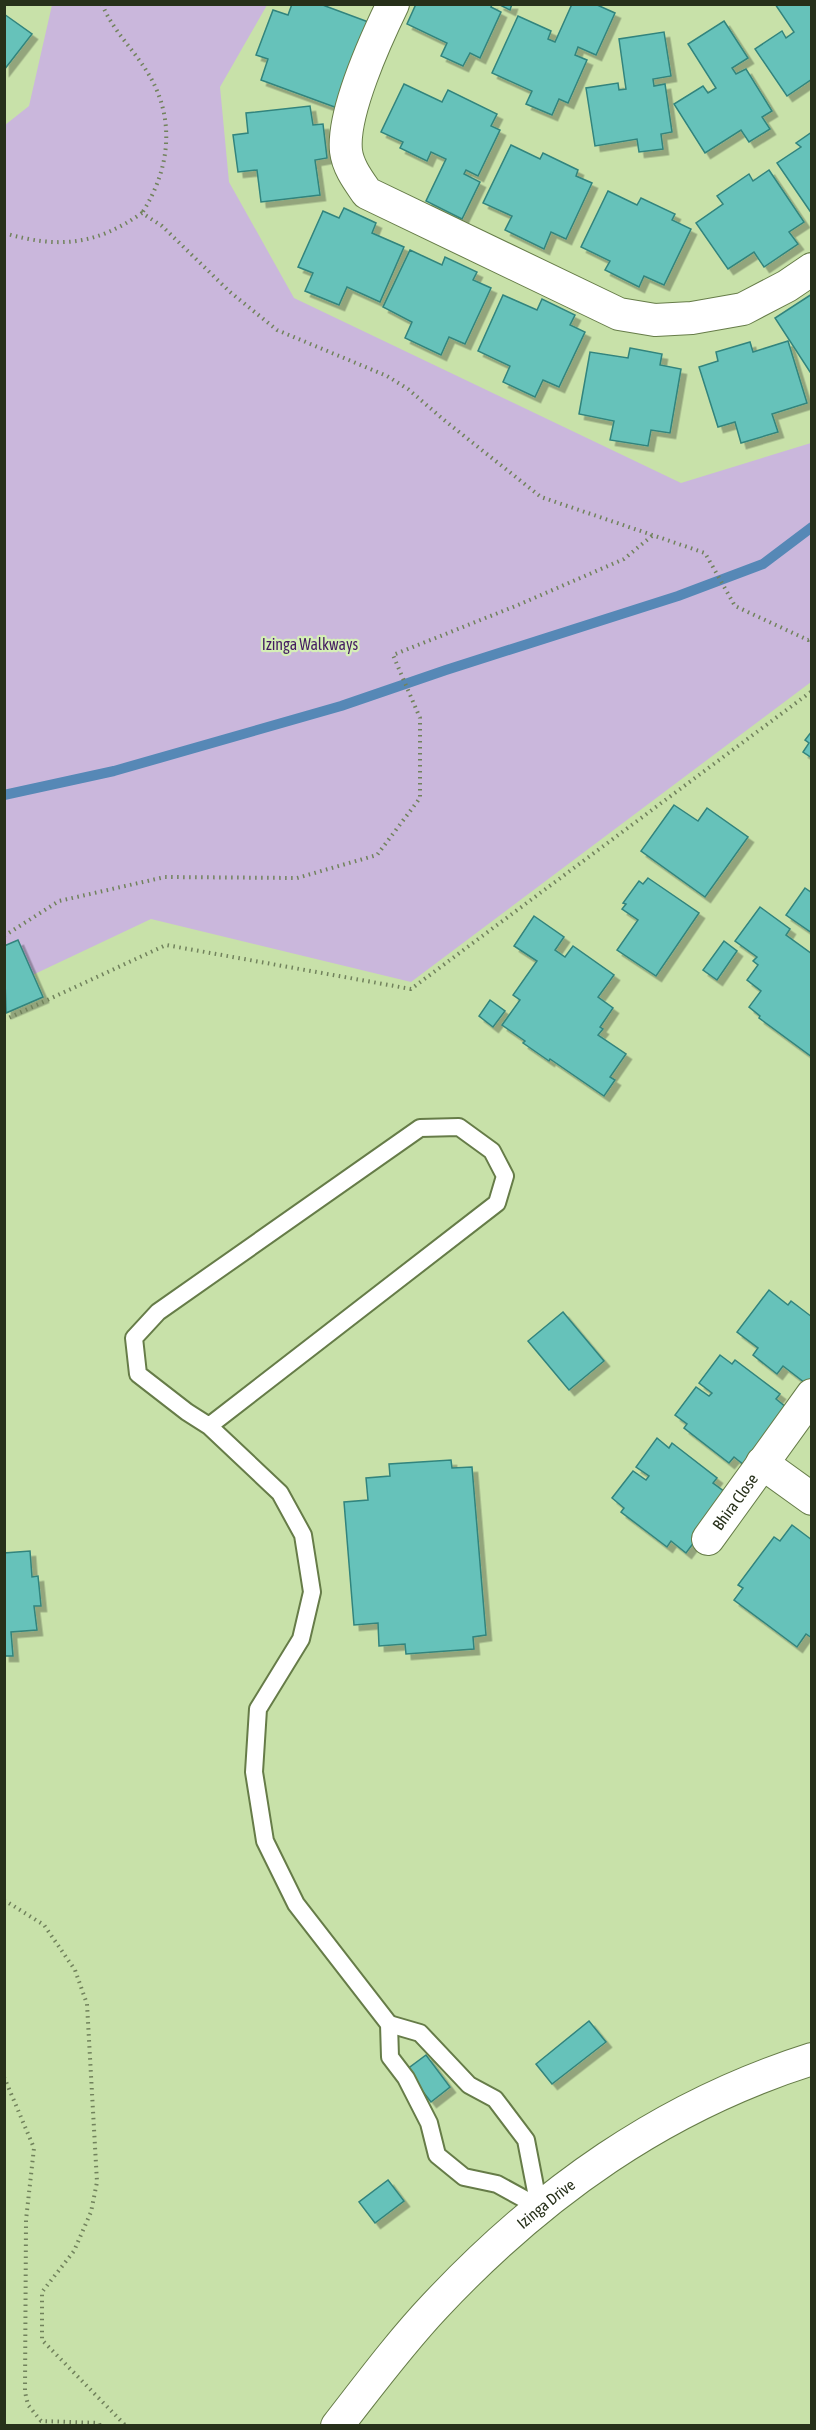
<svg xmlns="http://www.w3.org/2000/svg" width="816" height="2430" font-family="'Asap Condensed',sans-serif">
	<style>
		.green { fill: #cab7dc }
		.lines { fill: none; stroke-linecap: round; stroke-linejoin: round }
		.stream { stroke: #5688b6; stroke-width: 10 }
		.building { fill: #66c2ba; stroke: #32847d; stroke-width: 1.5; filter: url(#shadow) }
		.lane-casing { stroke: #667c48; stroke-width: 20 }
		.street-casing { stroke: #667c48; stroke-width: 34 }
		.path { stroke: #71825c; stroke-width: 4; stroke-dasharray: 1.5 4.5; stroke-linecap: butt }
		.lane { stroke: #fff; stroke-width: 16 }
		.street { stroke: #fff; stroke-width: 32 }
		.labels { text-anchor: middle; stroke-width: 4.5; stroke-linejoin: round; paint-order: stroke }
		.park-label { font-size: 16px; fill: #441c61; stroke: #d5efb6 }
		.street-label { font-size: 16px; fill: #27301a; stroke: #d5efb6 }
	</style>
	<defs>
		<filter id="shadow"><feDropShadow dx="5.5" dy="5.5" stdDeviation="0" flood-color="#0004"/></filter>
	</defs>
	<rect width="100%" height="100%" fill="#c8e1a9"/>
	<polygon class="green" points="52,5 267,5 220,87 229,182 294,298 681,483 811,443 811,682 411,982 151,919 5,988 5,125 29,106"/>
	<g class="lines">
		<polyline class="stream" points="4,795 114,771 341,706 446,670 678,596 763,564 812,527"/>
	</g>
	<g class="building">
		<polygon points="292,4 320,4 371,23 340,109 261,80 268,59 256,55 273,10 288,15"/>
		<polygon points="416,4 492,4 491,7 501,12 480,58 470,53 463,66 441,56 447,43 407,24"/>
		<polygon points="498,4 512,4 510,10"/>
		<polygon points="572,4 595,4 615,13 596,55 578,47 575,55 587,60 568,103 559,99 552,115 526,104 532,91 492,73 518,16 551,31 548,39 555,42"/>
		<polygon points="775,4 812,4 812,79 787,96 755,49 782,31 786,38 794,32"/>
		<polygon points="4,14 32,34 4,70"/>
		<polygon points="724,21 748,58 732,68 736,74 746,69 772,111 762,117 770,129 749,142 741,130 705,153 674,104 703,86 708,93 716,88 688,44"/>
		<polygon points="664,32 671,76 653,79 654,86 665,84 672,132 661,134 663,149 639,152 637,139 595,146 586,88 618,83 619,90 626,89 619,39"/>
		<polygon points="404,84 442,102 448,90 497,114 491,126 500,130 478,176 466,170 464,174 480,182 462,219 426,201 446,159 431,152 427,161 400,148 403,142 381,132"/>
		<polygon points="310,106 313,125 323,124 327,158 315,160 320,195 261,202 257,170 238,172 233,135 248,133 246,113"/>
		<polygon points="812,132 812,214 777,163 801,147 796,143"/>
		<polygon points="511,145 540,159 543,153 578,170 576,176 592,183 566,239 551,232 544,249 505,230 512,216 483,203"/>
		<polygon points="769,170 804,222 789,232 798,244 764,267 754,252 728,269 696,223 723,204 717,196 749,174 753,181"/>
		<polygon points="608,191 637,205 641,198 675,214 672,220 691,229 664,285 644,276 639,287 605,270 610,261 581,247"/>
		<polygon points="344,208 376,223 372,233 404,247 380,302 347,287 339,305 305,291 313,273 298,267 323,211 339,218"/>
		<polygon points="410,250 442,265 445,257 477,272 473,280 491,288 465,344 449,337 441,355 405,338 412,322 383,307"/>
		<polygon points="812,294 812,375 775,318"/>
		<polygon points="503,295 537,310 542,299 575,315 570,325 585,332 559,387 543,380 535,397 503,382 510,366 478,351"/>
		<polygon points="788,341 807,403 772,414 778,432 741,443 735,422 718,427 699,367 718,361 716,352 750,342 753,352"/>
		<polygon points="630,348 662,354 660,365 681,369 670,433 651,430 648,446 610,440 614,421 579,414 590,352 628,358"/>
		<polygon points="812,731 812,758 803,752 809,743 805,740"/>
		<polygon points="674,805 698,821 707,808 748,837 705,897 641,851"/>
		<polygon points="648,878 699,913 656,976 617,950 638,920 622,909 626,904 623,903 639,881 643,884"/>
		<polygon points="805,888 812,893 812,933 786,915"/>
		<polygon points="760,907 790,929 786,935 812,954 812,1057 759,1018 760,1016 749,1007 761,991 747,980 758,965 753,961 757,957 735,941"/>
		<polygon points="534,916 564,937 555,950 565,957 573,946 614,975 598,997 613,1008 600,1027 603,1029 598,1035 626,1054 610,1077 615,1080 604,1096 550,1059 549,1061 523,1043 525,1041 502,1025 520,1000 513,995 537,961 514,946"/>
		<polygon points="18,940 43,997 6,1013 4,946"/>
		<polygon points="724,941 737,951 717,980 703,970"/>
		<polygon points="490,1000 505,1011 493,1027 479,1016"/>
		<polygon points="769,1290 788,1305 791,1301 812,1317 812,1382 809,1386 783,1366 777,1374 753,1355 758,1348 737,1332"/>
		<polygon points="563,1312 604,1361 569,1390 528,1341"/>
		<polygon points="720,1355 732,1364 735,1360 780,1394 776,1399 792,1412 749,1469 734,1457 729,1463 684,1428 687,1424 675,1415 696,1387 709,1396 712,1393 699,1383"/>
		<polygon points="657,1438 669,1448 672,1443 717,1478 713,1483 729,1495 686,1553 671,1541 667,1547 621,1512 624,1508 612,1498 633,1471 646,1480 649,1476 636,1467"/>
		<polygon points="451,1460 452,1468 472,1467 486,1635 473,1637 474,1649 406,1654 405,1644 379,1646 378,1623 354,1625 344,1502 368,1500 366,1478 390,1476 389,1464"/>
		<polygon points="792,1525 812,1540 812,1638 806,1634 797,1647 734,1600 743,1588 738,1585 774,1537 780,1541"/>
		<polygon points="30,1551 32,1577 38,1576 41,1606 34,1606 37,1630 11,1632 13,1656 4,1656 4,1553"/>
		<polygon points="589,2021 606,2042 552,2084 536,2064"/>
		<polygon points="426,2055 450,2087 431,2102 406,2070"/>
		<polygon points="388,2180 404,2201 375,2223 359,2202"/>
	</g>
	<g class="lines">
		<defs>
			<g id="lane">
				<polyline points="209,1426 497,1203 505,1176 492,1151 459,1127 420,1128 158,1312 134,1338 138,1374 187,1412 209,1426 280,1493 303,1535 312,1592 301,1639 258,1709 254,1772 265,1841 296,1904 389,2024 390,2057 406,2078 429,2123 437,2155 464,2177 497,2184 539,2207"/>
				<polyline points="389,2024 420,2033 469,2085 495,2099 526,2140 539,2207"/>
			</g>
			<g id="street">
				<path d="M393,4C376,39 342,113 346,151C348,167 358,180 367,193L619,314L655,320L692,318L743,309L787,286L812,269"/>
				<polyline points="762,1463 812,1499"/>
				<path id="s1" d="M708,1539L812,1395"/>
				<path id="s2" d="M337,2426C369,2385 400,2343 435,2306C541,2193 663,2106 812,2059"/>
			</g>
		</defs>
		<use href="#lane" class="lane-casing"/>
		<use href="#street" class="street-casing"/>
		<g class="path">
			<path d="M102,4C112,29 132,48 146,70C176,116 171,168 142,213"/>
			<path d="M4,233C59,249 96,245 142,213L162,226L230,292L277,330L387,376L408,389L444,420L541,497L705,553L735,606L808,640L812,638"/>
			<polyline points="4,936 59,901 165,877 297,878 377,855 420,798 420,718 393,655 518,605 624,559 653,535"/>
			<polyline points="4,1020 166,945 411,989 812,691"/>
			<polyline points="4,1900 44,1925 75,1970 87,2004 97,2182 91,2212 74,2251 42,2292 42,2340 126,2426"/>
			<polyline points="4,2077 34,2148 26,2220 25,2392 28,2405 41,2421 99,2423 100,2426"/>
		</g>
		<use href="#lane" class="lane"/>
		<use href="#street" class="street"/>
	</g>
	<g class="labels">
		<g class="park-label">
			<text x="310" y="650">Izinga Walkways</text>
		</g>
		<g class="street-label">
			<text dy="6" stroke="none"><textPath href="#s1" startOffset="46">Bhira Close</textPath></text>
			<text dy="6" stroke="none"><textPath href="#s2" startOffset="306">Izinga Drive</textPath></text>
		</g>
	</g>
	<rect width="816" height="2430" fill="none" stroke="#27301a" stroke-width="12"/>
</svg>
